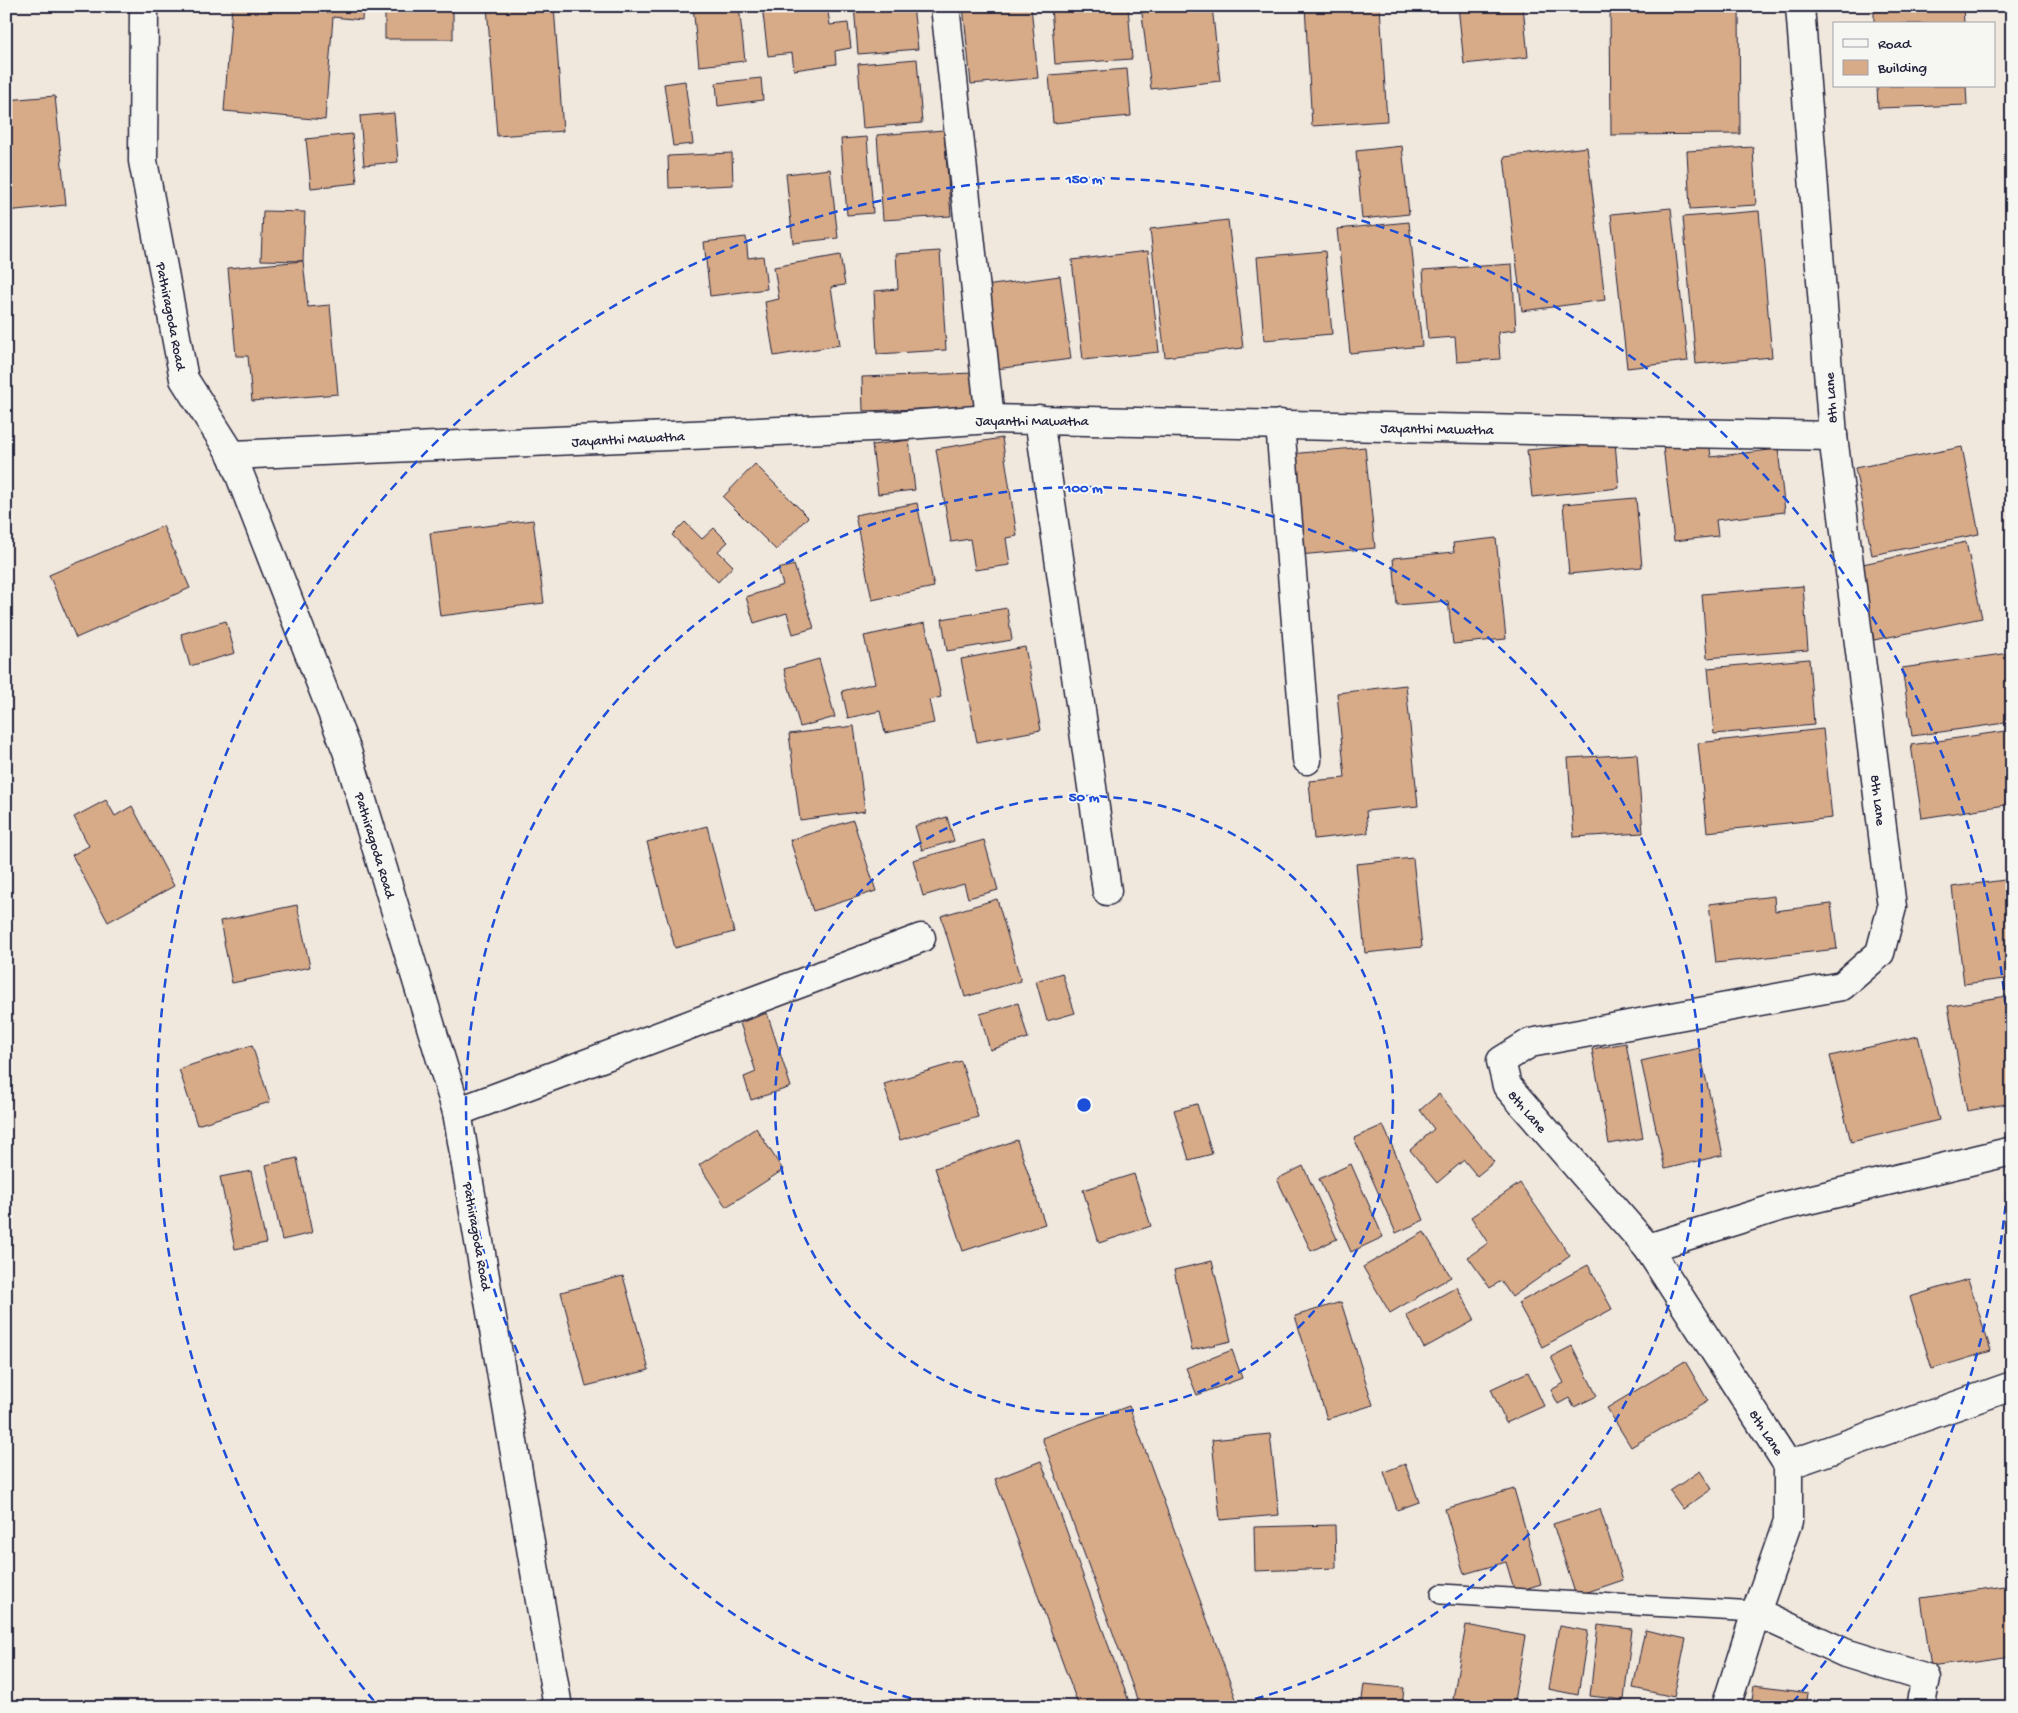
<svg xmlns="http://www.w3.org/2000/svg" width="2018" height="1713" font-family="'Gochi Hand',sans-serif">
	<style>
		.building { fill: #d7aa88; stroke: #22223b }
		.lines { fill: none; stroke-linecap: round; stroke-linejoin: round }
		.service-casing { stroke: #22223b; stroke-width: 22 }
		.minor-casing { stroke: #22223b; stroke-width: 31 }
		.tertiary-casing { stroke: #22223b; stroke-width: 31 }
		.service { stroke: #f6f6f2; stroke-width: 19 }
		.minor { stroke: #f6f6f2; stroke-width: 28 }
		.tertiary { stroke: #f6f6f2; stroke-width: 28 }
		.ring { fill: none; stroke: #1d4ed8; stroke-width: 2.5; stroke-dasharray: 9 6 }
		.labels { text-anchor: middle; stroke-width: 4; stroke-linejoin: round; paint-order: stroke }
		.street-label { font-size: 14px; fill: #22223b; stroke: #f6f6f2 }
		.centre { fill: #1d4ed8; stroke: #f6f6f2; stroke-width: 2.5 }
		.ring-label { font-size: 15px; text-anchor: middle; font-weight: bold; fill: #1d4ed8; stroke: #f6f6f2; stroke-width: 4; stroke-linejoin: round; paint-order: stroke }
	</style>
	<rect width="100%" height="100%" fill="#f0e7dd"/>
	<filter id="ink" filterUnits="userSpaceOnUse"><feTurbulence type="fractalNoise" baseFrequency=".02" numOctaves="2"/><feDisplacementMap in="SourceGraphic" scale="10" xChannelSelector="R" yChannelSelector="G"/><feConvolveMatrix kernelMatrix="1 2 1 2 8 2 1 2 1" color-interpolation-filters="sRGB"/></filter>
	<g filter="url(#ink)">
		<g class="building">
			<polygon points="232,6 363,6 362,20 333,17 325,120 224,111"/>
			<rect x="385" y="6" width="68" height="33"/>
			<polygon points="487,6 554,6 563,131 497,136"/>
			<polygon points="693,6 739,6 745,61 699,66"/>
			<polygon points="762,6 827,6 830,25 848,23 851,48 835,51 836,64 794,70 792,53 768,56"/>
			<polygon points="854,6 913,6 918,49 858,54"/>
			<polygon points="963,6 1031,6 1038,78 971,84"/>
			<polygon points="1051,6 1128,6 1132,59 1055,64"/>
			<polygon points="1141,6 1212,6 1220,81 1151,89"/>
			<polygon points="1305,6 1380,6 1387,121 1312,126"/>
			<polygon points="1458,6 1523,6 1528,57 1464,64"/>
			<polygon points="1610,6 1739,6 1740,134 1611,135"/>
			<polygon points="1874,6 1963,6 1964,24 1874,24"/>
			<polygon points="917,59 922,123 863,128 858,64"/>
			<polygon points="1127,69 1131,116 1053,123 1049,75"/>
			<polygon points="761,78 763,100 718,106 716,83"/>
			<polygon points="685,81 693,144 673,146 664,84"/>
			<polygon points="1877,86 1966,86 1967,105 1878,108"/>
			<polygon points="55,96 66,205 6,211 6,100"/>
			<polygon points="394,113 398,162 364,165 360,116"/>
			<polygon points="944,130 951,216 883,220 877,135"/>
			<polygon points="352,134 357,183 311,188 306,139"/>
			<polygon points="867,137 873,213 847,215 841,139"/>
			<polygon points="1402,146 1409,214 1362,219 1356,151"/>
			<polygon points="1587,147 1605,300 1522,311 1504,157"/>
			<polygon points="1753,147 1756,205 1690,209 1687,151"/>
			<polygon points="732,153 733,185 669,188 668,156"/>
			<polygon points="830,169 838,238 793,243 786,174"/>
			<polygon points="1671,208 1688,361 1627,368 1611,214"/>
			<polygon points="263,211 305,212 303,261 261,260"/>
			<polygon points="1759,211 1772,357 1696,364 1683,217"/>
			<polygon points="1228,220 1243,348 1165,357 1150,229"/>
			<polygon points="1409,222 1422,346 1350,353 1337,229"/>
			<polygon points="746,237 748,258 763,256 767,289 710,296 704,242"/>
			<polygon points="940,251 946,350 877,354 874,291 898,289 896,254"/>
			<polygon points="1148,251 1159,352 1083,360 1072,260"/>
			<polygon points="1325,251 1332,334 1264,340 1257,257"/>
			<polygon points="840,255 845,285 831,287 840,345 774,356 765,302 779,299 774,267"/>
			<polygon points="303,261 308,307 330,305 338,394 252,401 248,356 236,356 228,268"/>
			<polygon points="1512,264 1516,330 1498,332 1500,359 1457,362 1455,337 1428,339 1423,270"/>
			<polygon points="1060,276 1071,359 996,369 985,286"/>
			<polygon points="974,373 975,407 863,411 862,377"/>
			<polygon points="1002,438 1017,536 1006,538 1010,565 975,570 970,539 951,542 936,449"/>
			<polygon points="909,440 915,490 878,494 872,445"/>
			<polygon points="1709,440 1711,457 1778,449 1785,512 1716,520 1718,536 1674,541 1663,446"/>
			<polygon points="1615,442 1619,488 1532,497 1527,450"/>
			<polygon points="1365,447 1375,548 1299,555 1290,454"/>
			<polygon points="1962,447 1979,534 1872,555 1855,468"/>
			<polygon points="755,464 808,517 776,550 723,497"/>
			<polygon points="1636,498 1642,567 1569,574 1563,504"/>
			<polygon points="917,503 934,587 872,600 855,515"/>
			<polygon points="533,520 544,603 440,616 430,533"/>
			<polygon points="685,522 702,539 714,528 728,542 718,551 733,566 718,582 672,535"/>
			<polygon points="163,526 190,588 76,638 49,575"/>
			<polygon points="1496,538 1506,639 1453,644 1448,601 1397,605 1393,558 1454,552 1453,543"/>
			<polygon points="1966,542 1982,618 1874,640 1858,565"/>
			<polygon points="794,565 814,628 793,634 787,613 754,623 746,597 783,585 778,569"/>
			<polygon points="1803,586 1808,650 1707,658 1702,594"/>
			<polygon points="1007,608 1012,640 947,651 942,619"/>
			<polygon points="226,621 235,653 190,666 181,634"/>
			<polygon points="925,623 941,697 929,700 934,723 885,733 880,711 848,718 842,691 875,683 864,636"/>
			<polygon points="1025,647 1041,730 977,742 961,659"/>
			<polygon points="2010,653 2012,668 2012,722 1912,736 1902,668"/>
			<polygon points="819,659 835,717 800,727 784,669"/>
			<polygon points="1809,659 1814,725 1714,734 1708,668"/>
			<polygon points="1406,685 1418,806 1366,811 1368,833 1314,839 1309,781 1345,778 1337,693"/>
			<polygon points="854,726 865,811 800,820 789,734"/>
			<polygon points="1823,729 1832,818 1707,832 1698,743"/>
			<polygon points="2012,730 2012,804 1922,818 1911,745"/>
			<polygon points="1637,754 1643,833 1574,837 1568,758"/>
			<polygon points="106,800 115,816 132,806 174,886 108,922 72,855 89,846 74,817"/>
			<polygon points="947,817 954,841 922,850 915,826"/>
			<polygon points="853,820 876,891 813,911 790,840"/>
			<polygon points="707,826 734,932 675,948 647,842"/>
			<polygon points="984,840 998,890 968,898 964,884 923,896 913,860"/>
			<polygon points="1413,858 1422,947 1365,953 1356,864"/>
			<polygon points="2012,879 2012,978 1964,984 1952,887"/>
			<polygon points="1774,896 1775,911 1831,904 1837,949 1716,963 1709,904"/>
			<polygon points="997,899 1021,981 965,997 941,916"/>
			<polygon points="297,905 310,967 232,983 220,921"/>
			<polygon points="1062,973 1075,1013 1047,1021 1036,981"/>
			<polygon points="2012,995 2012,1103 1967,1111 1948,1006"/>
			<polygon points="1018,1003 1028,1038 990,1050 980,1014"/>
			<polygon points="767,1013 791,1087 751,1100 744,1077 756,1072 740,1023"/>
			<polygon points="1918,1036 1939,1120 1851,1142 1830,1056"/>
			<polygon points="1626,1043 1643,1138 1609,1144 1592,1049"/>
			<polygon points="252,1045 270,1102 197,1125 179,1069"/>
			<polygon points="1699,1048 1723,1155 1665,1169 1641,1061"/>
			<polygon points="961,1061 978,1117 900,1140 884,1084"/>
			<polygon points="1439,1094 1494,1162 1477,1176 1464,1160 1437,1183 1410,1150 1434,1129 1420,1110"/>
			<polygon points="1197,1104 1212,1154 1189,1160 1174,1110"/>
			<polygon points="1383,1125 1424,1220 1396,1233 1354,1138"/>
			<polygon points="756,1128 783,1170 726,1207 699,1165"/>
			<polygon points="1017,1140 1045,1224 963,1251 935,1168"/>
			<polygon points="297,1158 312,1233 282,1240 266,1165"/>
			<polygon points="1351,1164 1383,1237 1351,1252 1319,1179"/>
			<polygon points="1303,1166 1337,1239 1311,1251 1277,1179"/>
			<polygon points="251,1171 266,1243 235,1249 220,1177"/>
			<polygon points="1134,1174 1151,1226 1099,1243 1083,1190"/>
			<polygon points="1520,1183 1570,1256 1512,1297 1501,1281 1490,1288 1468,1257 1488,1243 1471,1217"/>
			<polygon points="1424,1232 1451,1277 1390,1313 1363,1267"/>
			<polygon points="1212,1261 1231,1341 1192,1350 1174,1270"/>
			<polygon points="1588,1265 1612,1309 1542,1347 1518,1303"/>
			<polygon points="623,1276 649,1370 586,1386 561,1292"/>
			<polygon points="1968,1279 1991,1351 1932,1369 1910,1297"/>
			<polygon points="1457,1287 1475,1320 1424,1348 1406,1315"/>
			<polygon points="1341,1302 1373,1405 1327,1419 1295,1316"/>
			<polygon points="1572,1346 1597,1396 1574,1407 1569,1398 1558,1404 1551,1390 1564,1383 1551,1357"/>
			<polygon points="1232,1350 1242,1378 1197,1395 1186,1368"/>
			<polygon points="1685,1361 1708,1401 1631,1447 1607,1408"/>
			<polygon points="1528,1372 1544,1406 1506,1423 1491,1389"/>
			<polygon points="1129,1406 1239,1707 1140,1707 1042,1438"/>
			<polygon points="1270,1434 1279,1515 1220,1520 1212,1440"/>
			<polygon points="1041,1461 1131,1707 1079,1707 995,1479"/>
			<polygon points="1405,1464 1419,1502 1397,1510 1384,1472"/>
			<polygon points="1700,1471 1712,1489 1683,1509 1670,1491"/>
			<polygon points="1514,1489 1541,1584 1515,1592 1506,1562 1464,1574 1445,1509"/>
			<polygon points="1600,1509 1623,1580 1576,1596 1553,1524"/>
			<polygon points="1335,1525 1336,1568 1255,1571 1254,1527"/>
			<polygon points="2012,1585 2012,1656 1931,1667 1921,1598"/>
			<polygon points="1466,1625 1525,1636 1513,1707 1496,1707 1453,1699"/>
			<polygon points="1598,1625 1632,1629 1624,1700 1590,1696"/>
			<polygon points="1559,1626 1588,1631 1578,1695 1548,1689"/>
			<polygon points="1645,1630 1686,1639 1674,1697 1633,1688"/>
			<polygon points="1364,1684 1404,1688 1402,1707 1361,1707"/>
			<polygon points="1754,1686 1809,1693 1807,1707 1751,1707"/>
		</g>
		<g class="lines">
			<defs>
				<polyline id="service" points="1441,1594 1756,1612"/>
				<g id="minor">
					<polyline points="945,6 990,419"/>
					<polyline points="1800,6 1833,436 1892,907 1880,953 1842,986 1530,1043 1501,1061 1507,1086 1648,1248 1779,1207 2012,1151"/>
					<polyline points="1039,419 1107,891"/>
					<polyline points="1280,424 1307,760"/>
					<polyline points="232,455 894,426 990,419 1833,436"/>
					<polyline points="457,1112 921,938"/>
					<polyline points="1648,1248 1788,1465 2012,1386"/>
					<polyline points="1756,1612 1845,1653 1926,1678 1920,1707"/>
					<polyline points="1726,1707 1756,1612 1788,1521 1788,1465"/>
				</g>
				<polyline id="tertiary" points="144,6 143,161 184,379 232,455 347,751 457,1112 558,1707"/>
			</defs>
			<use href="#service" class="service-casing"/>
			<use href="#minor" class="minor-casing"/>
			<use href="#tertiary" class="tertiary-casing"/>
			<use href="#service" class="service"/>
			<use href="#minor" class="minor"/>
			<use href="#tertiary" class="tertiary"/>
		</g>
	</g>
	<g class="ring">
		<circle cx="1084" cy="1105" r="309"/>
		<path d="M940 1706A618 618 0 1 1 1228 1706"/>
		<path d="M374 1701A927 927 0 1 1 1794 1701"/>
	</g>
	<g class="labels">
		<g class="street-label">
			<text transform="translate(172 316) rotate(79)" y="5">Pathiragoda Road</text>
			<text transform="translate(1830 398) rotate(-94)" y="5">8th Lane</text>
			<text x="1032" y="425">Jayanthi Mawatha</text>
			<text transform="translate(1437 428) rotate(1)" y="5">Jayanthi Mawatha</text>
			<text transform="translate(628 438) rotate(-3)" y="5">Jayanthi Mawatha</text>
			<text transform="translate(1879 800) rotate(83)" y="5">8th Lane</text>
			<text transform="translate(376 845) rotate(73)" y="5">Pathiragoda Road</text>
			<text transform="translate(1528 1111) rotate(49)" y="5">8th Lane</text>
			<text transform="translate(478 1236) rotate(80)" y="5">Pathiragoda Road</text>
			<text transform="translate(1767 1432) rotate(57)" y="5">8th Lane</text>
		</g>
	</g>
	<circle cx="1084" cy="1105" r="8" class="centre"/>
	<g class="ring-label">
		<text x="1084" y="183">150 m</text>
		<text x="1084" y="492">100 m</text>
		<text x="1084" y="801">50 m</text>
	</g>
	<rect width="2018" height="1713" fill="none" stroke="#f6f6f2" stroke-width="25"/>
	<rect x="12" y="12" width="1993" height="1688" fill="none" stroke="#22223b" stroke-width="2" filter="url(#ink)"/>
	<rect x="1833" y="22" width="162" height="65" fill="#f6f6f2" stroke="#a1a1a9"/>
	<rect x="1843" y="39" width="25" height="8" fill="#f6f6f2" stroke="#a1a1a9"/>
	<text x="1878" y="48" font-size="15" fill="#22223b">Road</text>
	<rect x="1843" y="60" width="25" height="15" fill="#d7aa88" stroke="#a1a1a9"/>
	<text x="1878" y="72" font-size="15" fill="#22223b">Building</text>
</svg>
